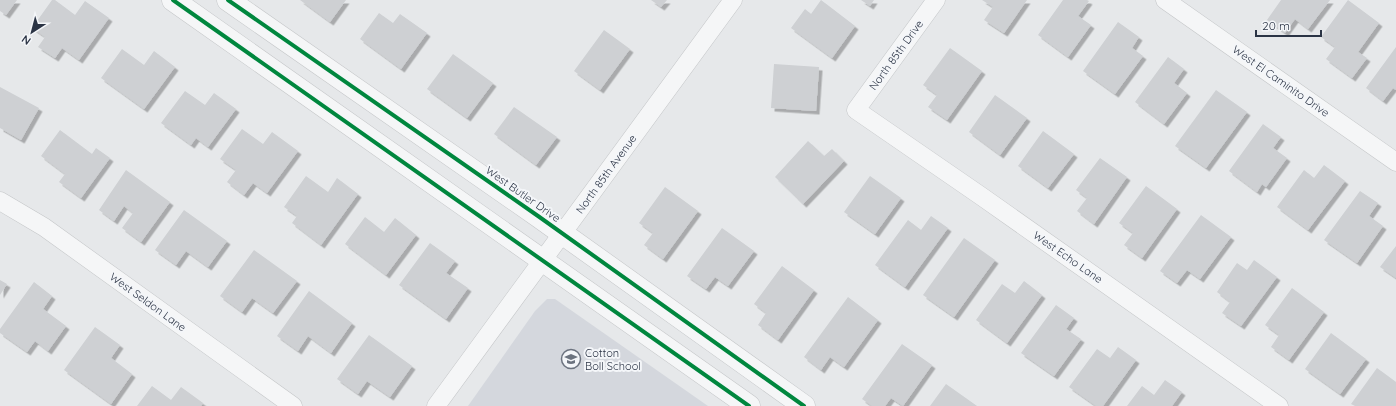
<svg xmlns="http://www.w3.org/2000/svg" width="1396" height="406" font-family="Quicksand,sans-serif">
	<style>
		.built { fill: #d4d7dd }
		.building { fill: #ced0d3; filter: url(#shadow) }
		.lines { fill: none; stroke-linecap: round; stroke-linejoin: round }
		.minor-casing { stroke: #c4c6c8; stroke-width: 19 }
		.tertiary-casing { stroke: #c4c6c8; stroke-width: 23 }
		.minor { stroke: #f5f6f7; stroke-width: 18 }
		.tertiary { stroke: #f5f6f7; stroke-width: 22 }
		.cycleway-casing { stroke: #f4f6f9; stroke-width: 6 }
		.cycleway { stroke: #00873e; stroke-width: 4 }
		.labels { text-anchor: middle; stroke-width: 4; stroke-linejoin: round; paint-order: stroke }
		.street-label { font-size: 11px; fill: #2b3445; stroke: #f4f6f9 }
		.poi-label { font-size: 11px; fill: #2b3445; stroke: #f4f6f9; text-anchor: start }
	</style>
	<defs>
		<filter id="shadow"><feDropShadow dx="3.5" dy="3.5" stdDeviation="0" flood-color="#0004"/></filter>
	</defs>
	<rect width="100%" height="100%" fill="#e6e8ea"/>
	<polygon class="built" points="547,299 555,299 708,406 468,406 535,311"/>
	<g class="building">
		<polygon points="0,0 17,0 6,15 0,11"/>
		<polygon points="52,0 55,0 75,15 85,1 109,18 79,60 62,48 55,58 38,47 45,37 32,28"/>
		<polygon points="300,0 346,0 330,22"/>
		<polygon points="651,0 667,0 661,7"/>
		<polygon points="821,0 855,26 832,58 791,28 805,9 811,14"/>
		<polygon points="861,0 874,0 870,6"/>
		<polygon points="982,0 1027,0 1004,33 984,20 993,7"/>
		<polygon points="1063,0 1087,0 1089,1 1078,16 1091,25 1068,57 1038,35"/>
		<polygon points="1281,0 1330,0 1308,29 1295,19 1285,33 1267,20"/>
		<polygon points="1348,0 1379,23 1358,52 1367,58 1352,78 1326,59 1335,47 1321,37"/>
		<polygon points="379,13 393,23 400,14 427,33 401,69 360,39"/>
		<polygon points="1118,22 1139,37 1132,48 1143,56 1115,94 1083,71"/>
		<polygon points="604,30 630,49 600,90 574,71"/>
		<polygon points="1396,47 1396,90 1393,88 1383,101 1366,88"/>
		<polygon points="950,48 982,71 947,120 928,107 937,95 923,85"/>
		<polygon points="122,49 144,65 154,51 175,67 144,109 101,78"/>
		<polygon points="453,54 493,83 467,118 427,89"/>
		<polygon points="1168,57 1184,69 1174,83 1187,93 1164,124 1135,102"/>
		<polygon points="774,64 819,67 816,111 771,108"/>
		<polygon points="0,87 39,108 21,140 0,128"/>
		<polygon points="1216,90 1247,112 1206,168 1175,146"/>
		<polygon points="185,91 205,105 214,93 236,109 208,147 196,138 191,145 161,123"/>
		<polygon points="995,95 1027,118 1000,155 969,132"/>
		<polygon points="514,107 557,137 536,165 494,134"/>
		<polygon points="1263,124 1281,137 1273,148 1287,158 1266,187 1262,184 1257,192 1229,171"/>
		<polygon points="242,129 263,144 272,132 298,151 267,193 253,183 244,195 227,182 236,170 220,159"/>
		<polygon points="60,130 92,154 96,148 110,158 81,198 59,182 65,174 41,156"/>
		<polygon points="1043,131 1074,154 1048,188 1018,166"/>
		<polygon points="808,141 824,156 832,149 844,161 803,204 775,177"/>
		<polygon points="1100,158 1127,177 1094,224 1077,211 1087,198 1076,190"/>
		<polygon points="1324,165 1345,181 1308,230 1277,207 1304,170 1314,178"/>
		<polygon points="126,170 170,202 141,242 122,228 133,213 124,206 114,221 99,210"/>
		<polygon points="306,176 328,192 337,178 358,194 321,245 292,223 297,216 284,207"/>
		<polygon points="870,176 901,198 875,234 844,212"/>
		<polygon points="1146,186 1177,209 1142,258 1124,245 1133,233 1119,223"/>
		<polygon points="665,187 698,211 663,259 644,245 653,233 639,223"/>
		<polygon points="1360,191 1378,203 1369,216 1383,226 1357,263 1324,240"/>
		<polygon points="184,210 227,241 208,267 186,251 176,265 155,250"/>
		<polygon points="1201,215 1231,237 1200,279 1187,270 1177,283 1160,271"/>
		<polygon points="931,216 948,228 905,287 875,265 908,220 921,230"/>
		<polygon points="365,217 384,232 395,218 416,235 386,275 345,244"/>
		<polygon points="722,228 754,251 728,286 715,277 706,289 687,276"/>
		<polygon points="964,238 995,260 954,317 923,295"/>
		<polygon points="430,243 455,261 446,273 468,288 446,319 399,285"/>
		<polygon points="1396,246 1396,278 1380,267"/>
		<polygon points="254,250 297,281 273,313 252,298 242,312 220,296"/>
		<polygon points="1254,260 1277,277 1241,326 1222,313 1230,302 1217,292 1237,263 1247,270"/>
		<polygon points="782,266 814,290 778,340 758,325 766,313 754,304"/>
		<polygon points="0,280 7,284 0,295"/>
		<polygon points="1024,281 1042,295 1007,343 976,320 1002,284 1015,293"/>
		<polygon points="34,282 52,296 43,309 66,326 48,351 35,341 27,352 0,333 0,329"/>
		<polygon points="1292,288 1324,312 1289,360 1271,347 1279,335 1265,325"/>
		<polygon points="309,291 352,323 331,353 308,336 298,351 277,336"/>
		<polygon points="848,297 878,320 844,367 830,357 821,370 804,357"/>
		<polygon points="1056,305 1074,318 1066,329 1081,339 1054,376 1021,353"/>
		<polygon points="95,327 120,345 111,358 132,374 111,404 64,370"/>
		<polygon points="1331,333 1366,359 1340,394 1305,369"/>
		<polygon points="369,335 412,366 390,397 367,381 358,394 337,379"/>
		<polygon points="902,344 932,365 903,406 891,398 885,406 872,406 862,399"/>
		<polygon points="1118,347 1136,360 1103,406 1096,406 1069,387 1097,349 1110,358"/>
		<polygon points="1377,368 1396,382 1396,406 1355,406 1351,404"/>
		<polygon points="1165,380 1182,392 1172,406 1127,406 1142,386 1154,395"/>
		<polygon points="946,384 977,406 930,406"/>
		<polygon points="152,386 171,400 181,387 203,403 201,406 137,406"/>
	</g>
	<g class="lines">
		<defs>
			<g id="minor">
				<polyline points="936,0 856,110 981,196 1279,406"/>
				<polyline points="1165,0 1396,162"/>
				<polyline points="0,201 44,227 293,406"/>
				<polyline points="436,406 733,0"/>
			</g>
			<g id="tertiary">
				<polyline points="173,0 749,406"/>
				<polyline points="228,0 538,216 804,406"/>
			</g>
		</defs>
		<use href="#minor" class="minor-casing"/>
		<use href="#tertiary" class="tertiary-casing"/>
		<use href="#minor" class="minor"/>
		<use href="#tertiary" class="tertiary"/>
		<defs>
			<g id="cycleway">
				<polyline points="173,0 749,406"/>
				<polyline points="228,0 538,216 804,406"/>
			</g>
		</defs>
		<use href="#cycleway" class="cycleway-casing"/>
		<use href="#cycleway" class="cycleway"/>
	</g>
	<defs>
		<symbol id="school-ring" viewBox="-11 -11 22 22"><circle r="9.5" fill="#f4f6f9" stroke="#6c737f" stroke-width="1.5"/><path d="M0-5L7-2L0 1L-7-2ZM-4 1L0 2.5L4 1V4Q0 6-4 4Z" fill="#6c737f"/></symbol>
	</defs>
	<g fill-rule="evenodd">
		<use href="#school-ring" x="560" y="348" width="22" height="22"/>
	</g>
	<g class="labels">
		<g class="street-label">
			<text transform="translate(896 55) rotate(-54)" y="4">North 85th Drive</text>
			<text transform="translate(1281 81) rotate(35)" y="4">West El Caminito Drive</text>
			<text transform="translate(606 174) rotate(-54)" y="4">North 85th Avenue</text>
			<text transform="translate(523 194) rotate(35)" y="4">West Butler Drive</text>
			<text transform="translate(1068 257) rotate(35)" y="4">West Echo Lane</text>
			<text transform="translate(148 302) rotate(36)" y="4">West Seldon Lane</text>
		</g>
		<g class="poi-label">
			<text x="585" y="357">Cotton<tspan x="585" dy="13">Boll School</tspan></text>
		</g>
	</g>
	<g transform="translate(32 32) rotate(216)" stroke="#f4f6f9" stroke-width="3" paint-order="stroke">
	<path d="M0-3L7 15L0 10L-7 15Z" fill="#2b3445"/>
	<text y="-6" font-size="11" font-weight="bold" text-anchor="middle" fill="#2b3445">N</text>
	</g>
	<path d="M1256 30v6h65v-6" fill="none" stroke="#2b3445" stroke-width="2"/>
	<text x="1262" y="30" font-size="12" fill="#2b3445" stroke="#f4f6f9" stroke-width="3" paint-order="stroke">20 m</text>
</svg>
